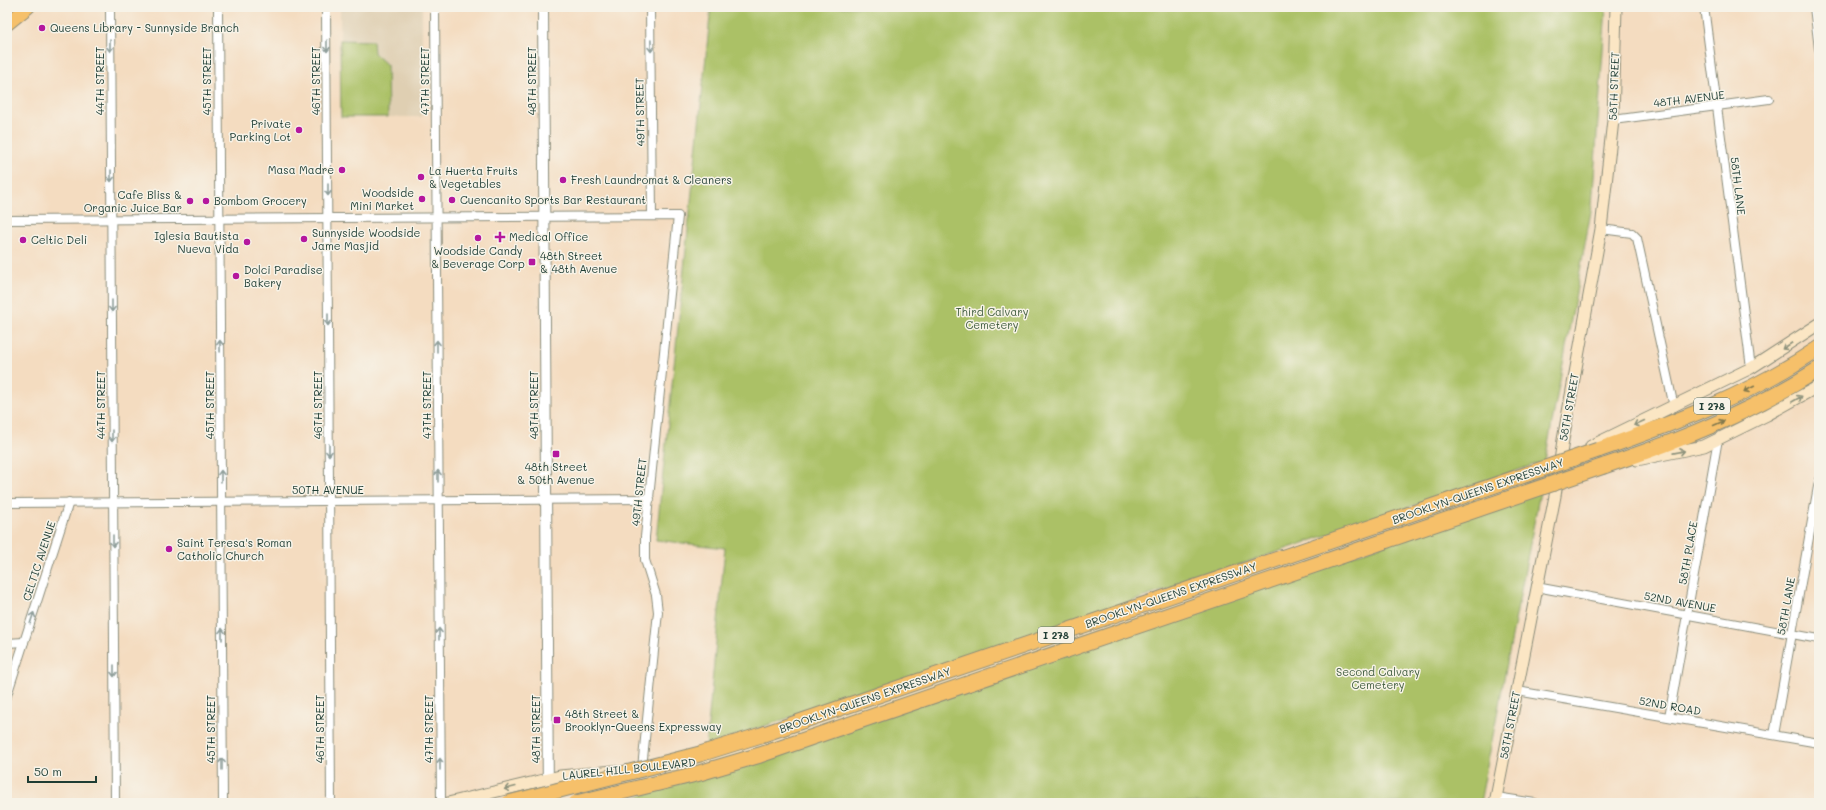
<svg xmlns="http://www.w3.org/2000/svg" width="1826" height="810" font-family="Mali,sans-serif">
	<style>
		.built { fill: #dfcfb2 }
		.green { fill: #abc166; stroke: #657f4d }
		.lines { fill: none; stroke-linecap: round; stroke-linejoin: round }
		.minor-casing { stroke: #8a8c7a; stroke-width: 10 }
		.tertiary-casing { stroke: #8a8c7a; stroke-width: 12 }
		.secondary-casing { stroke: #8a8c7a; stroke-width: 13 }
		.primary-casing { stroke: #8a8c7a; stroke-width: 15 }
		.motorway-casing { stroke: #8a8c7a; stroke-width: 17 }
		.minor { stroke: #fff; stroke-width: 8 }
		.tertiary { stroke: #fff; stroke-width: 10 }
		.secondary { stroke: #fbe6c4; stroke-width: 11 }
		.primary { stroke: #f6c06b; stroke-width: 13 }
		.motorway { stroke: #f6c06b; stroke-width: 15 }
		.motorway-bridge-casing { stroke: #8a8c7a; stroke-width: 17; stroke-linecap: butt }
		.motorway-bridge { stroke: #f6c06b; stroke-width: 15 }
		.oneway { stroke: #8f9e9a }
		.oneway2 { stroke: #8d927c }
		.oneway3 { stroke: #80784d }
		.poi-dot { fill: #b5179e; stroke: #f7f3e8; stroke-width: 1.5 }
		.labels { text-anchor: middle; stroke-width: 3; stroke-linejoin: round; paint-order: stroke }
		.shield { fill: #f7f3e8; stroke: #60746a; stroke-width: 1 }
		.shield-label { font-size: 10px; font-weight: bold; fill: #1f3d34 }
		.poi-label { font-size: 11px; fill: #1f3d34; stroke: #f7f3e8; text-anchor: start }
		.street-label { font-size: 11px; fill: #1f3d34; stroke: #f7f3e8 }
		.park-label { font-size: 11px; fill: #425e40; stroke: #f7f3e8 }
	</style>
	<rect width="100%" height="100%" fill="#f7f3e8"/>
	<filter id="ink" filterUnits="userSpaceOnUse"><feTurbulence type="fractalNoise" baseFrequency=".025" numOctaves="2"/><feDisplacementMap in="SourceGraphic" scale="8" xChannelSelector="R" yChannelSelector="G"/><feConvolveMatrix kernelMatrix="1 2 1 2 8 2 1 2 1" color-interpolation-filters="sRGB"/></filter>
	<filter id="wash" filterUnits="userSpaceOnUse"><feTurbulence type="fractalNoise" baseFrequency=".012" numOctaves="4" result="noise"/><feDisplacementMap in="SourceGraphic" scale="16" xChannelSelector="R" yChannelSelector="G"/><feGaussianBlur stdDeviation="0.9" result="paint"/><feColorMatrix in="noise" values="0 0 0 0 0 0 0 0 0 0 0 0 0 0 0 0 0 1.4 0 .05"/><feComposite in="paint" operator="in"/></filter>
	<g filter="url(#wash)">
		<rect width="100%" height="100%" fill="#f4dcc0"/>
		<polygon class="built" points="340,7 422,7 422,117 341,117"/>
		<g class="green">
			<polygon points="711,7 1606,7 1592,206 1545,461 706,746 725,548 656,540"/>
			<polygon points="340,40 373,41 374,53 387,65 388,117 341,117"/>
			<polygon points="1540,492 1480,803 617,803 683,782"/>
		</g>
	</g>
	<g filter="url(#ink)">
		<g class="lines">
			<defs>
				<g id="minor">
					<polyline points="110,7 115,803"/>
					<polyline points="218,7 223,803"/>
					<polyline points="326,7 331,803"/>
					<polyline points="435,7 441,803"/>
					<polyline points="650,7 652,216"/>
					<polyline points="1704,7 1751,368"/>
					<polyline points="1814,7 1819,49"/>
					<polyline points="1613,120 1769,99"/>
					<polyline points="7,220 678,216 645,537 645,560 656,595 658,612 642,768"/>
					<polyline points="1601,229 1632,233 1637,238 1674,407"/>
					<polyline points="7,503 650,499"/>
					<polyline points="1536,587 1819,639"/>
					<polyline points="7,643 24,642"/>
					<polyline points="1517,691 1819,743"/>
					<polyline points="7,695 69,502"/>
					<polyline points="1669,717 1718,439"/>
					<polyline points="1774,735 1819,481"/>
					<polyline points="1496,797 1535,803"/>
				</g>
				<polyline id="tertiary" points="543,7 548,803"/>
				<g id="secondary">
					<polyline points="1591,446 1751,368 1819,324"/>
					<polyline points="1637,460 1704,446 1767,415 1819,386"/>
					<polyline points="670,774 1524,483"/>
					<polyline points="448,803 560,776 614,771"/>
					<polyline points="1495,803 1555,496 1563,440 1601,229 1613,120 1616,7"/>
				</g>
				<polyline id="primary" points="7,24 28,7"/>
				<g id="motorway">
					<path d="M1598,450C1675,423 1751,394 1819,348"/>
					<path d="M1604,466C1679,441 1752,412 1819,369"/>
				</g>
			</defs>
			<use href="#minor" class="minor-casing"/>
			<use href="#tertiary" class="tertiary-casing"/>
			<use href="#secondary" class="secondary-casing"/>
			<use href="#primary" class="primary-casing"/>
			<use href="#motorway" class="motorway-casing"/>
			<use href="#minor" class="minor"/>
			<use href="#tertiary" class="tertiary"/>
			<use href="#secondary" class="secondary"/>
			<use href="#primary" class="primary"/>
			<use href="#motorway" class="motorway"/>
			<defs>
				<g id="motorway-bridge">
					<polyline points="509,803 700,754 761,735 1598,450"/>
					<polyline points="576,803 696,774 760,755 1604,466"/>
				</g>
			</defs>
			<use href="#motorway-bridge" class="motorway-bridge-casing"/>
			<use href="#motorway-bridge" class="motorway-bridge"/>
		</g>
		<defs><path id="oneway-shaft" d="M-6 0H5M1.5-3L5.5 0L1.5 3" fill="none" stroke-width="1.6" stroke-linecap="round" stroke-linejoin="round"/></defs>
		<g class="oneway">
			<use href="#oneway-shaft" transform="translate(110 46) rotate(90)"/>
			<use href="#oneway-shaft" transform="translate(327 46) rotate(90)"/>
			<use href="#oneway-shaft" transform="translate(651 46) rotate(89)"/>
			<use href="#oneway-shaft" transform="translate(111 176) rotate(90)"/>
			<use href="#oneway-shaft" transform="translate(328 190) rotate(90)"/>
			<use href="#oneway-shaft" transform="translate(112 306) rotate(90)"/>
			<use href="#oneway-shaft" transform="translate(328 320) rotate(90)"/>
			<use href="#oneway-shaft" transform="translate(220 346) rotate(-91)"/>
			<use href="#oneway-shaft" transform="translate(437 346) rotate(-90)"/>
			<use href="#oneway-shaft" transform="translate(112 436) rotate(90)"/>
			<use href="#oneway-shaft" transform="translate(329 450) rotate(90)"/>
			<use href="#oneway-shaft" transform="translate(221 476) rotate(-90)"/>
			<use href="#oneway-shaft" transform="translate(438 476) rotate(-90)"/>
			<use href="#oneway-shaft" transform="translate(113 541) rotate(90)"/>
			<use href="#oneway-shaft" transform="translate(32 618) rotate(-72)"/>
			<use href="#oneway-shaft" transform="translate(222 634) rotate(-90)"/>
			<use href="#oneway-shaft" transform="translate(439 634) rotate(-90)"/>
			<use href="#oneway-shaft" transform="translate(114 671) rotate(90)"/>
			<use href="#oneway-shaft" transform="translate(222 764) rotate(-90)"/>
			<use href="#oneway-shaft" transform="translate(440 764) rotate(-90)"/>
		</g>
		<g class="oneway2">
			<use href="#oneway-shaft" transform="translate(1787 346) rotate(147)"/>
			<use href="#oneway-shaft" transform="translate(1797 399) rotate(-30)"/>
			<use href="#oneway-shaft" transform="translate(1639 423) rotate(155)"/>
			<use href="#oneway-shaft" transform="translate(1679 452) rotate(-11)"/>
			<use href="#oneway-shaft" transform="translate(510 788) rotate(166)"/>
		</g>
		<g class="oneway3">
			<use href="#oneway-shaft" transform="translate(1749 389) rotate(153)"/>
			<use href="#oneway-shaft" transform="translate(1719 423) rotate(-24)"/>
		</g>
	</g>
	<g class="poi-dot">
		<circle cx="42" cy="28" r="4"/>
		<circle cx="299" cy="130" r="4"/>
		<circle cx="342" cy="170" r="4"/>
		<circle cx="421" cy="177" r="4"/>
		<circle cx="563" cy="180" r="4"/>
		<circle cx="422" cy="199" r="4"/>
		<circle cx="452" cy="200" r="4"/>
		<circle cx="190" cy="201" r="4"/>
		<circle cx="206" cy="201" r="4"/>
		<path d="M498 231h4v4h4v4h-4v4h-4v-4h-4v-4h4z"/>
		<circle cx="478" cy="238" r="4"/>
		<circle cx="304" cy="239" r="4"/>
		<circle cx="23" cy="240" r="4"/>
		<circle cx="247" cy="242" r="4"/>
		<rect x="528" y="258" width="8" height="8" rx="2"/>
		<circle cx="236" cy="276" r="4"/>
		<rect x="552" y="450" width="8" height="8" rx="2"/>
		<circle cx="169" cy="549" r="4"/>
		<rect x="553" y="716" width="8" height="8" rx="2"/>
	</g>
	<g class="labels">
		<g class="shield">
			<rect x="1694" y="398" width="36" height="16" rx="3"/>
			<rect x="1038" y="627" width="36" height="16" rx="3"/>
		</g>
		<g class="shield-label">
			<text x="1712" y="410">I 278</text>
			<text x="1056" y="639">I 278</text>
		</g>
		<g class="poi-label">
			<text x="50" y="32">Queens Library - Sunnyside Branch</text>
			<text x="291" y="128" text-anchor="end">Private<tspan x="291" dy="13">Parking Lot</tspan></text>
			<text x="334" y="174" text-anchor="end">Masa Madre</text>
			<text x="429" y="175">La Huerta Fruits<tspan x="429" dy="13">&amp; Vegetables</tspan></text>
			<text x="571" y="184">Fresh Laundromat &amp; Cleaners</text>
			<text x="414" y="197" text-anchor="end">Woodside<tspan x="414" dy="13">Mini Market</tspan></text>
			<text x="182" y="199" text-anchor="end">Cafe Bliss &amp;<tspan x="182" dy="13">Organic Juice Bar</tspan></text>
			<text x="460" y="204">Cuencanito Sports Bar Restaurant</text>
			<text x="214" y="205">Bombom Grocery</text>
			<text x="312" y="237">Sunnyside Woodside<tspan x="312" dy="13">Jame Masjid</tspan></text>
			<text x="239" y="240" text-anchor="end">Iglesia Bautista<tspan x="239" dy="13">Nueva Vida</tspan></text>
			<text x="509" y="241">Medical Office</text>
			<text x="31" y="244">Celtic Deli</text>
			<text x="478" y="255" text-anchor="middle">Woodside Candy<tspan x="478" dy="13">&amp; Beverage Corp</tspan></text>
			<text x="540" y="260">48th Street<tspan x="540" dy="13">&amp; 48th Avenue</tspan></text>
			<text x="244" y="274">Dolci Paradise<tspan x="244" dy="13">Bakery</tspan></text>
			<text x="556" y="471" text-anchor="middle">48th Street<tspan x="556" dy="13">&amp; 50th Avenue</tspan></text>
			<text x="177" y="547">Saint Teresa's Roman<tspan x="177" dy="13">Catholic Church</tspan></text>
			<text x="565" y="718">48th Street &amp;<tspan x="565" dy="13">Brooklyn-Queens Expressway</tspan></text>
		</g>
		<g class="street-label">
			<text transform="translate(100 81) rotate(-90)" y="4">44TH STREET</text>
			<text transform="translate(207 81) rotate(-90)" y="4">45TH STREET</text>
			<text transform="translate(316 81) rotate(-90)" y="4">46TH STREET</text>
			<text transform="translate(425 81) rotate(-90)" y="4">47TH STREET</text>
			<text transform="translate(532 81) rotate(-90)" y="4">48TH STREET</text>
			<text transform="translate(1614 86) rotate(-88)" y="4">58TH STREET</text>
			<text transform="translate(1689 99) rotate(-7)" y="4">48TH AVENUE</text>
			<text transform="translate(640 112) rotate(-91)" y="4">49TH STREET</text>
			<text transform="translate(1738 186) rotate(83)" y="4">58TH LANE</text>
			<text transform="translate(101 405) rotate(-90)" y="4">44TH STREET</text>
			<text transform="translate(210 405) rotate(-90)" y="4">45TH STREET</text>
			<text transform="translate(318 405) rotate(-90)" y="4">46TH STREET</text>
			<text transform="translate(427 405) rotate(-90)" y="4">47TH STREET</text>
			<text transform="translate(534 405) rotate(-90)" y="4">48TH STREET</text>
			<text transform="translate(1569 407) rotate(-80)" y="4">58TH STREET</text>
			<text x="328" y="494">50TH AVENUE</text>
			<text transform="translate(1478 491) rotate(-19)" y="4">BROOKLYN-QUEENS EXPRESSWAY</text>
			<text transform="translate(639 492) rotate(-84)" y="4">49TH STREET</text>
			<text transform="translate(1688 553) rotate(-80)" y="4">58TH PLACE</text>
			<text transform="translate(39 561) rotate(-72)" y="4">CELTIC AVENUE</text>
			<text transform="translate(1171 595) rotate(-19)" y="4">BROOKLYN-QUEENS EXPRESSWAY</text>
			<text transform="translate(1680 602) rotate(10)" y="4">52ND AVENUE</text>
			<text transform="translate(1786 606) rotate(-80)" y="4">58TH LANE</text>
			<text transform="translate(865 700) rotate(-19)" y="4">BROOKLYN-QUEENS EXPRESSWAY</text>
			<text transform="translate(1670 706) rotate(10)" y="4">52ND ROAD</text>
			<text transform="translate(1510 725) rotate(-79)" y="4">58TH STREET</text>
			<text transform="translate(211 729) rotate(-90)" y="4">45TH STREET</text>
			<text transform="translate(320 729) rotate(-90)" y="4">46TH STREET</text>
			<text transform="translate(429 729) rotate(-90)" y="4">47TH STREET</text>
			<text transform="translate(536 729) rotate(-90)" y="4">48TH STREET</text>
			<text transform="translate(629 769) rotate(-6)" y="4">LAUREL HILL BOULEVARD</text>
		</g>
		<g class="park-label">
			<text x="992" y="316">Third Calvary<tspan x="992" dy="13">Cemetery</tspan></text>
			<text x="1378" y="676">Second Calvary<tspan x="1378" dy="13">Cemetery</tspan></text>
		</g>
	</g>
	<rect width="1826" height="810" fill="none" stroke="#f7f3e8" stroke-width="24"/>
	<path d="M28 776v6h68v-6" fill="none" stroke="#1f3d34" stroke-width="2"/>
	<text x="34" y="776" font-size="12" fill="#1f3d34" stroke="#f7f3e8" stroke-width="3" paint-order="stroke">50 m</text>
</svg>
